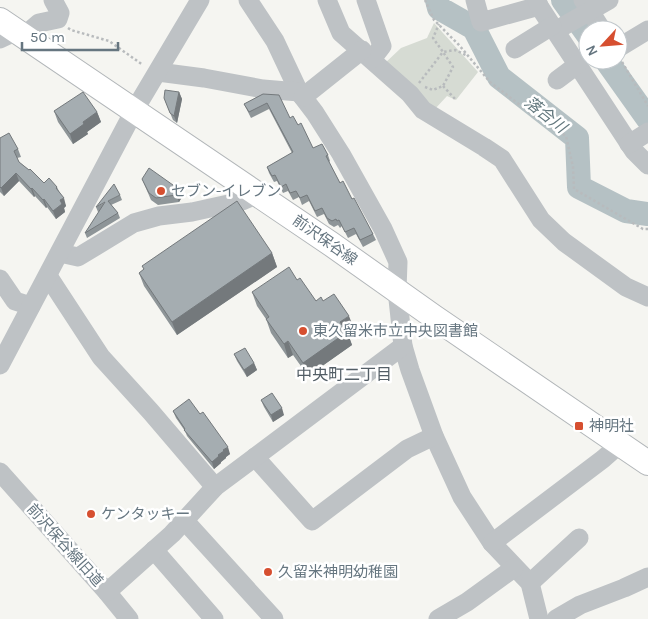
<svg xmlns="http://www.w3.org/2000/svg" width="648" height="619" font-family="Karla,'Noto Sans JP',sans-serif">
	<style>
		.green { fill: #d6dbd3 }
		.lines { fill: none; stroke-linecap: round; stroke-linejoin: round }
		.river { stroke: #b5c1c4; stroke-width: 24 }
		.major-casing { stroke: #b2b6b9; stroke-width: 26 }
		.path { stroke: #b8bbbd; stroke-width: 2.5; stroke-dasharray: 2.5 2.5; stroke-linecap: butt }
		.minor { stroke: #bec2c5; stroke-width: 19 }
		.major { stroke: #fff; stroke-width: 24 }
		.wall { fill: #8e9598 }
		.shaded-wall { fill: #74797c }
		.building { fill: #a5adb1; stroke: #74797c }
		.poi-dot { fill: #d64f30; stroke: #fff; stroke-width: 2 }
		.labels { text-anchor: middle; stroke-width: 5; stroke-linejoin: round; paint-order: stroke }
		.poi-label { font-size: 15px; fill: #667680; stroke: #fff; text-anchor: start }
		.street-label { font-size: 15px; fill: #667680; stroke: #fff }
		.water-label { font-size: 16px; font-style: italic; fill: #62777d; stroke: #fff }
		.neighbourhood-label { font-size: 16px; fill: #535e66; stroke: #fff }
	</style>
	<rect width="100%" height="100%" fill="#f5f5f1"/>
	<polygon class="green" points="434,23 478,72 456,100 447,96 434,110 383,65 401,48 427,38"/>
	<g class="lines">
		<g class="river">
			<polyline points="437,0 439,8 474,28 499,77 577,138 579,187 626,211 648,214"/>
			<polyline points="563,0 588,35"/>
			<polyline points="606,60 648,119"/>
		</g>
		<defs>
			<polyline id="major" points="0,20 331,244 434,317 620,444 648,463"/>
		</defs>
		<use href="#major" class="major-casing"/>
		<g class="path">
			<polyline points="425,0 434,20 459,45 490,82 533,115 566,136 573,167 574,189 643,229 648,229"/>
			<polyline points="68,28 71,30 109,41 143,65"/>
			<polyline points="622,62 648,106"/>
			<polyline points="419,83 443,52 433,38 439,24"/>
			<polyline points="443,86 456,100"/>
			<polyline points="425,87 433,90 443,86 453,67 443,52 455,50 468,56"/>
		</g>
		<g class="minor">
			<polyline points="248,0 275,41 299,92 315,113 341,154 383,229 398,262 397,290 403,346 410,370 434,436 462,497 492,543 530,583 539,619"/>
			<polyline points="327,0 341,33 410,94 423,110 484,147 502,159 541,220 564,242 626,287 648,297"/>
			<polyline points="366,0 382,46 372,59"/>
			<polyline points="475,0 481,22 539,6"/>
			<polyline points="537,0 539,6 552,26 634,151 648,165"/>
			<polyline points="583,0 602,30"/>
			<polyline points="555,31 609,0"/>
			<polyline points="24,36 39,23 58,19 60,13 53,0"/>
			<polyline points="0,39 17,31"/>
			<polyline points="618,48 648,30"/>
			<polyline points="515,49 552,26"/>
			<polyline points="158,72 204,78 263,89 299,92"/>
			<polyline points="557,80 577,65"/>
			<polyline points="303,97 362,50"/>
			<polyline points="629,144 648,132"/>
			<polyline points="60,253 78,257 134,223 159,216 192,212 242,201 258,194"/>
			<polyline points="48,276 101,357 151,412 215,487"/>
			<polyline points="0,279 15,301 31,306"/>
			<polyline points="0,365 134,111 200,0"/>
			<polyline points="255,457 312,521 407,449 434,436"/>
			<polyline points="0,472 107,592 129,619"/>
			<polyline points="184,520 274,619"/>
			<polyline points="492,543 603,459 620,444"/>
			<polyline points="154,550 214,619"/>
			<polyline points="530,583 579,538"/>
			<polyline points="107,592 172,534 215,487 403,346"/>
			<polyline points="438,619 467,602 514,568"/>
			<polyline points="556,619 580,605 624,588 648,577"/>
		</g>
		<use href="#major" class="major"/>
	</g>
	<g class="wall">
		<polygon points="179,92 182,99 177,123 173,120 164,98"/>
		<polygon points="263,94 298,125 313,148 328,155 330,161 329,162 340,183 352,199 373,234 376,240 363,247 356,234 348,238 342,226 340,228 338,225 334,227 329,224 324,214 317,217 309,201 302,205 299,197 293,200 288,191 283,193 277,181 274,182 269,173 267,167 292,153 269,109 251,118 244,104"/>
		<polygon points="54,111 97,112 101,122 87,132 88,134 73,144 58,122"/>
		<polygon points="0,138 18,149 21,157 17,158 19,162 29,170 44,183 57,187 66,206 64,208 65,212 56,219 47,207 46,208 35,196 34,197 19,181 4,196 0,192"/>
		<polygon points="142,179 180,190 182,197 179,202 158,205 151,200"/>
		<polygon points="120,195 122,200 111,205 118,213 120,218 87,238 85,233 99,212 98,212 96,207"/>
		<polygon points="272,253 277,267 177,335 144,286 139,273 144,269 142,266"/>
		<polygon points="297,280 316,301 323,301 354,329 348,334 352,345 308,376 293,355 288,358 271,333 266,319 257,306 252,292"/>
		<polygon points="234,354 254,363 257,370 247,377 237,361"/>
		<polygon points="261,400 284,415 273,422 264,407"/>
		<polygon points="173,411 200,414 230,454 226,457 226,458 221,462 221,463 214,469 187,436 185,431 176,418"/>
	</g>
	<g class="shaded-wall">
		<polygon points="179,92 182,99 177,123 174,116"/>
		<polygon points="97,112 101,122 87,132 88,134 73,144 70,134 83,122"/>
		<polygon points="16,173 19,181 4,196 1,188"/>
		<polygon points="32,188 35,196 34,197 31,189"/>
		<polygon points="180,190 182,197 179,202 176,195"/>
		<polygon points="64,198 66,206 64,208 65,212 56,219 53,211 60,200"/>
		<polygon points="44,199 47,207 46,208 43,200"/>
		<polygon points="272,253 277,267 177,335 172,322"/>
		<polygon points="349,316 354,329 348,334 352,345 308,376 303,363 340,322"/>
		<polygon points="288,341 293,355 288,358 284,344"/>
		<polygon points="254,363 257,370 247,377 244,370"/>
		<polygon points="282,408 284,415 273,422 271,415"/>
		<polygon points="228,447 230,454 226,457 226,458 221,462 221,463 214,469 212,462 223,450"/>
	</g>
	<g class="building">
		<polygon points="165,90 179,92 174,116 170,113 164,98"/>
		<polygon points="83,92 97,112 83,122 84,124 70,134 54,111"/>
		<polygon points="263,94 279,95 290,118 293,116 298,125 301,123 313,148 322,144 328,155 326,156 340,183 343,181 352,199 354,198 373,234 360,240 354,228 345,232 339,220 337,221 336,219 332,221 327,218 322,208 315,211 307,195 300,198 296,191 290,193 286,184 281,187 275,175 272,176 267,167 293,152 267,103 249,112 244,104"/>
		<polygon points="9,133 18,149 14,151 19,162 29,170 30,169 44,183 49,178 57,187 56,188 64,198 60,200 62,204 53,211 44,199 43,200 32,188 31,189 16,173 1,188 0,187 0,138"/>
		<polygon points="149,168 180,190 176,195 156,198 149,193 142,179"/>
		<polygon points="114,184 120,195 108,201 118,213 85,233 105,202 96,207"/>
		<polygon points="237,201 272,253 172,322 139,273 144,269 142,266"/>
		<polygon points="289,267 297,280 300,278 316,301 321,297 323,301 334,294 349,316 340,322 347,332 303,363 288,341 284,344 266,319 269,317 252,292"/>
		<polygon points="245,348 254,363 244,370 234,354"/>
		<polygon points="272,393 282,408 271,415 261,400"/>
		<polygon points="189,399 200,414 203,412 228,447 223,450 224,451 218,455 219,456 212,462 184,430 185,429 173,411"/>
	</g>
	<g class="poi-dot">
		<circle cx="161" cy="191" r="5"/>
		<circle cx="303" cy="331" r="5"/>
		<rect x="574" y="421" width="10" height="10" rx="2.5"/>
		<circle cx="91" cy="514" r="5"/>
		<circle cx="268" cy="572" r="5"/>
	</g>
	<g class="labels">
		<g class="poi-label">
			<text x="171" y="196">セブン-イレブン</text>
			<text x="313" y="336">東久留米市立中央図書館</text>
			<text x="589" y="431">神明社</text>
			<text x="101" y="519">ケンタッキー</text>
			<text x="278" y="577">久留米神明幼稚園</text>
		</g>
		<g class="street-label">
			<text transform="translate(325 240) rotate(35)" y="5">前沢保谷線</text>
			<text transform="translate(65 545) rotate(48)" y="5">前沢保谷線旧道</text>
		</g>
		<g class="water-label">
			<text transform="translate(546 114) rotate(38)" y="6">落合川</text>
		</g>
		<g class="neighbourhood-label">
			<text x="344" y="380">中央町二丁目</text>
		</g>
	</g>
	<g transform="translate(603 45) rotate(244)"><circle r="24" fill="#ffffff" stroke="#c2c8cc"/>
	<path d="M0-4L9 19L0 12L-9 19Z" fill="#d64f30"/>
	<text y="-8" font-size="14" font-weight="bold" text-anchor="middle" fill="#667680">N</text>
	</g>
	<path d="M22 42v8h96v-8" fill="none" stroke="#667680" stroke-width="2.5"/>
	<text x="30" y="42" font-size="15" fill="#667680" stroke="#ffffff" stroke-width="4" paint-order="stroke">50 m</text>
</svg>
